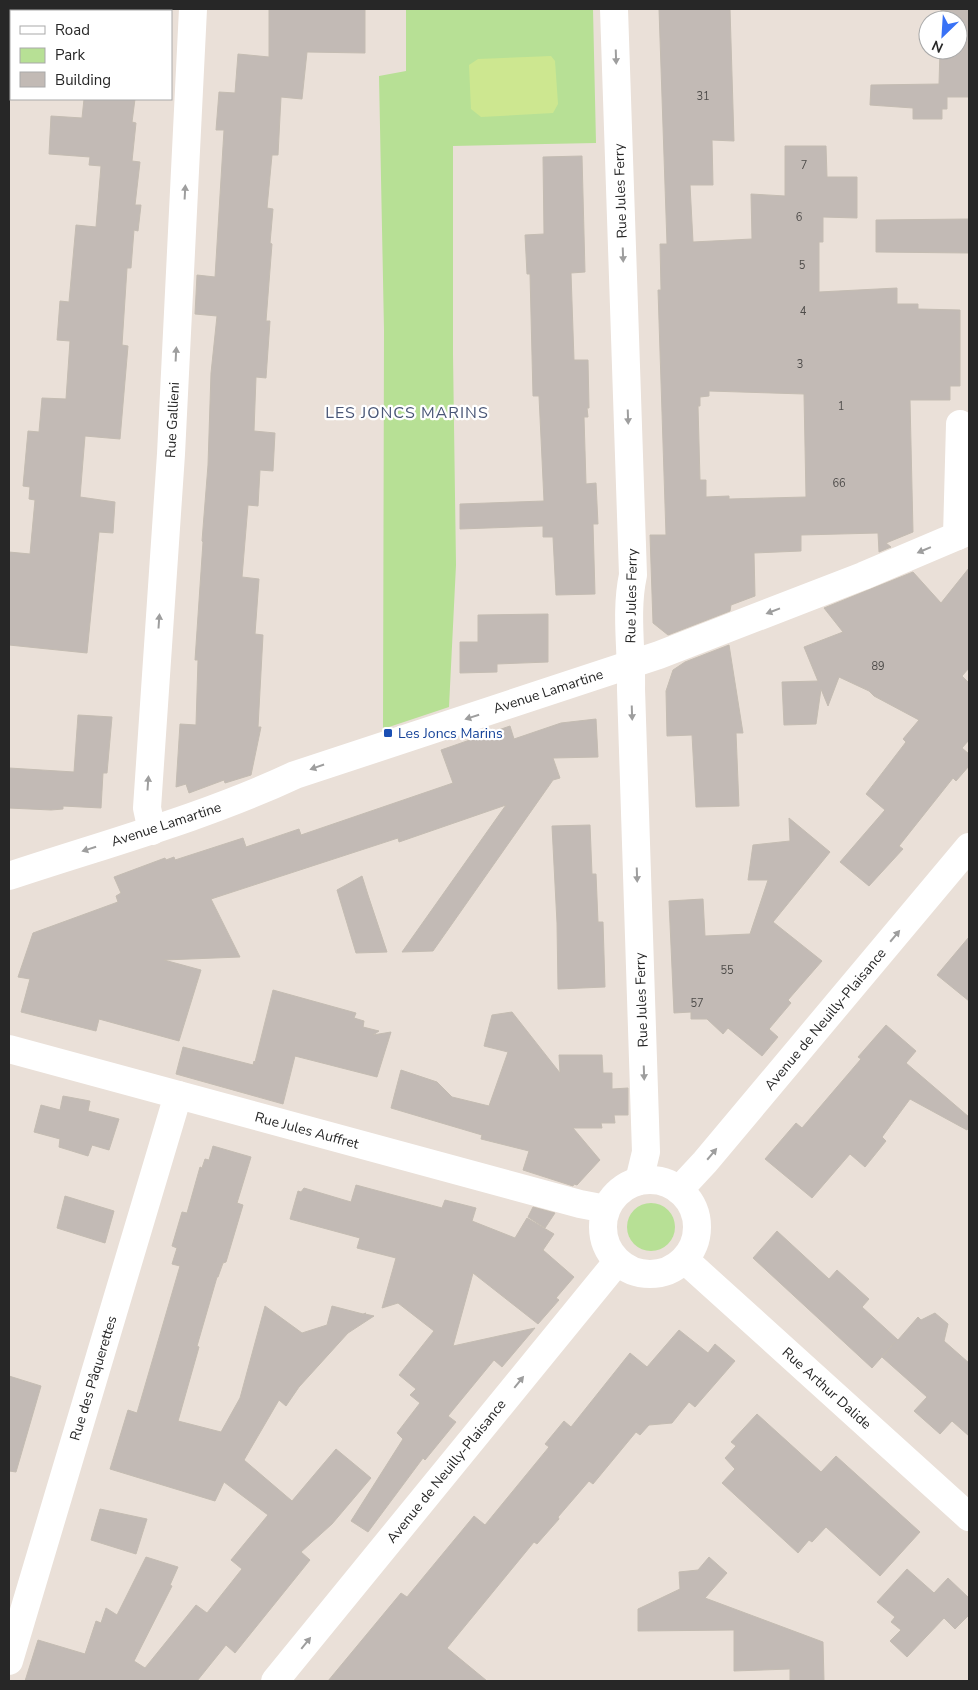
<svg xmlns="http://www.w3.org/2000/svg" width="978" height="1690" font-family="'Nunito Sans',sans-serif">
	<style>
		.green { fill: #b7e095 }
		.pitch { fill: #cde790 }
		.building { fill: #c2bab5; stroke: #c4bcb2; fill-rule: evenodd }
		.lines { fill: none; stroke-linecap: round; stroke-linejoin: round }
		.street { stroke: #fff; stroke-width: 28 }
		.oneway { fill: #9e9e9e }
		.transit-dot { fill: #1a4fb4; stroke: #fff; stroke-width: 2 }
		.labels { text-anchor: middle; stroke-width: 4.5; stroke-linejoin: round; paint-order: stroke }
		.number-label { font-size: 11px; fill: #4e4c4a }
		.street-label { font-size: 14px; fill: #272727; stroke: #fff }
		.transit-label { font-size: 14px; fill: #164399; stroke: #fff; text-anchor: start }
		.quarter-label { font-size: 16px; letter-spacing: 1px; fill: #495676; stroke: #fff }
	</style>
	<rect width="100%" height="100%" fill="#eae0d8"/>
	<g class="green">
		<polygon points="406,9 593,9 596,143 453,146 453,354 456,565 449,707 383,729 384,330 379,76 406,71"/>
		<circle cx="651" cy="1227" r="24"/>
	</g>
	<polygon class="pitch" points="551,56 555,61 558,104 553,113 481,117 471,109 469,65 478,59"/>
	<g class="building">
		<polygon points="269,9 365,9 365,53 307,52 302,99 281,97 278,155 272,155 267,208 273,209 270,243 272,244 266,321 270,321 266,378 256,377 254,431 275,433 273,471 260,470 258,506 248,505 242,577 259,579 255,634 263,635 258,727 261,727 251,775 225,783 224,780 189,793 186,784 176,787 180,724 196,725 198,660 195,660 203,542 202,541 208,465 211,373 217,316 195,314 197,275 215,277 224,130 216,130 219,92 235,93 238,54 269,57"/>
		<path d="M659,9H730L734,141L712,140L713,185H690L693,242L752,239L751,194L785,196V146H826L827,177H857V218L823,217V242H819V292L897,288V304H918V309L960,310V386H950V400H910L913,532L886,543L891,547L879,552L878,533L801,535V551L754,553L755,596L731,605L730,611L668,635L653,623L650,535H666L658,290H661L660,244H667ZM709,391L804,394L806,497L729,499V496L706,497V480H700L698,406H700V397L709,396Z"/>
		<polygon points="941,9 969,9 969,97 947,97 947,109 942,109 942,119 913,119 913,108 870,105 871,85 939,84 940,50 958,50 958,20 941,20"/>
		<polygon points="84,99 135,99 132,122 136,123 132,161 140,162 135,205 141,205 138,231 134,230 131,268 127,268 122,345 128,346 120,439 85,436 80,497 115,502 113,533 99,532 87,653 9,645 9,552 30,554 35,500 29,499 30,487 23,486 28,431 39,432 42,398 66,399 70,341 57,340 60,301 69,302 76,225 96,227 101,166 89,165 90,157 49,154 51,116 82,118"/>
		<polygon points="582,156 585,272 571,273 574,360 588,360 589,408 587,408 588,417 584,417 586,484 596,483 598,524 593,524 595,594 556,595 553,537 543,537 543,526 460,529 460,504 544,501 539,396 533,396 530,274 527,274 525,235 544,234 543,157"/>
		<polygon points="969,219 969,253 876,252 876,220"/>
		<polygon points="969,568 969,668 962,676 969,683 969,740 962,748 969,754 969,766 956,781 953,778 899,846 903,849 869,886 840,862 885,810 866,794 906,742 903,739 919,720 874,696 869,691 839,677 828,706 821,689 816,724 784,725 782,682 818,681 804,647 843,632 824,608 913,572 941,603"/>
		<polygon points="548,614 548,662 497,664 497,672 460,673 460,642 478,642 478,615"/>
		<polygon points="729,645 743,733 736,733 739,806 696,807 692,735 667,736 666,691 673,670 685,662"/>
		<polygon points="78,715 112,717 107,773 103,773 101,808 63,806 63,809 51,810 9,808 9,768 74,772"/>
		<polygon points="596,719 598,757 553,758 560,778 553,780 433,951 402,952 506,805 399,842 398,838 211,899 240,957 164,960 201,970 179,1041 99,1019 96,1031 21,1012 30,979 18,977 33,933 118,902 116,896 121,893 114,877 165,858 166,860 174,857 175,860 243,838 246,847 299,829 301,835 453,783 441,750 510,726 514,739 561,723"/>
		<polygon points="789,818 830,852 773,922 822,961 788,1000 791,1003 769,1029 778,1037 762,1056 728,1028 723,1034 707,1019 691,1019 691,1012 674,1013 669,901 703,899 705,936 750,934 768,880 748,880 753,845 790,841"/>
		<polygon points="590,825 592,874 596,874 598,922 603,922 605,987 558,989 557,923 552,826"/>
		<polygon points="362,876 368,895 387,952 356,953 337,890"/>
		<polygon points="969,937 969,1001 937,975"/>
		<polygon points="273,990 356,1013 354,1018 364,1021 363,1027 379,1031 373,1035 391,1032 377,1077 295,1056 283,1104 176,1074 183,1047 253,1065 254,1061 255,1062"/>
		<polygon points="512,1012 560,1073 559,1055 602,1055 603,1073 612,1073 612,1089 628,1088 628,1115 614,1115 615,1123 601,1123 602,1128 573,1128 600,1160 577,1185 574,1184 573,1186 523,1170 529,1151 481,1139 482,1135 391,1108 401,1070 437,1082 452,1097 489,1106 508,1052 484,1046 492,1015"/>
		<polygon points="886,1025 916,1051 906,1063 969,1117 969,1127 967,1130 910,1099 882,1137 886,1141 865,1167 850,1154 812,1198 765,1159 796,1123 802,1128 861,1059 858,1057"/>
		<polygon points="63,1096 90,1101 88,1111 119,1119 109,1150 92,1145 88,1156 59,1147 60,1139 34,1132 41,1105 60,1110"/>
		<polygon points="213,1146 251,1157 237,1203 243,1205 226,1262 223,1263 218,1277 217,1277 197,1346 199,1347 178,1421 221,1432 240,1398 265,1306 302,1333 327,1325 332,1306 363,1314 366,1313 365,1314 374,1316 348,1333 299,1387 286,1406 279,1400 244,1460 292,1501 336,1449 371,1478 332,1524 301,1552 310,1560 235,1653 226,1645 197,1681 25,1681 38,1640 85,1654 96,1621 101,1623 106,1608 117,1615 146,1557 178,1567 170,1585 172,1586 134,1661 145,1668 196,1605 207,1613 242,1569 231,1560 268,1515 224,1482 215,1501 110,1469 128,1410 137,1413 180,1266 172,1264 177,1248 172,1246 182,1212 187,1213 200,1167 202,1168 205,1159 209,1160"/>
		<polygon points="356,1185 442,1208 445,1200 476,1208 472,1221 515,1238 527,1218 554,1234 543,1250 574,1277 556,1298 559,1300 538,1324 473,1273 453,1346 535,1328 502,1367 494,1360 448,1416 456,1422 425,1460 423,1458 368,1532 351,1521 403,1439 397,1433 420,1403 410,1395 416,1389 399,1375 434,1331 398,1303 382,1308 396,1258 357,1248 360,1238 290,1219 298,1191 301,1192 304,1188 351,1202"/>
		<polygon points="65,1196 114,1211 105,1243 57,1228"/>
		<polygon points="533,1207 555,1213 545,1228 528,1217"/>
		<polygon points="777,1231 829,1279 837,1270 869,1299 862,1307 898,1340 918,1317 921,1320 935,1313 948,1324 944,1341 969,1363 969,1436 952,1421 940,1434 914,1411 927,1397 882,1357 895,1342 872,1368 753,1258"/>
		<polygon points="679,1330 708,1353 715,1344 735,1361 695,1407 689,1402 672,1423 649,1425 640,1435 636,1432 593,1484 589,1481 558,1517 559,1519 537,1544 534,1542 447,1648 487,1681 328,1681 401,1593 407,1597 474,1516 485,1525 549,1447 545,1444 564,1421 571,1427 630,1353 647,1367"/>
		<polygon points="9,1376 41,1386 16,1472 9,1471"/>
		<polygon points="757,1414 821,1472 836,1456 920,1532 880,1576 826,1527 812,1542 809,1540 798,1553 722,1483 735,1469 725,1458 736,1446 731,1442"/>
		<polygon points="100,1509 147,1519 136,1554 91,1540"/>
		<polygon points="709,1557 727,1573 705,1598 823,1642 824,1681 790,1681 790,1669 734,1671 734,1630 638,1631 638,1609 680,1589 679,1572 698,1570"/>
		<polygon points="907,1569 934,1593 948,1578 969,1598 969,1615 955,1629 944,1618 907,1657 890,1641 901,1630 891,1622 895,1617 877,1602"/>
	</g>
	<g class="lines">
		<g class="street">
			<path d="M614,9L633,575C625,612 632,651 631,689L646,1152L639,1181"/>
			<polyline points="957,536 960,424"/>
			<polyline points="152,831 147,808 171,454 193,9"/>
			<path d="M9,876C105,844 203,818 295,775L659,655L863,576L969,531"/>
			<polyline points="9,1049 580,1204 606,1209"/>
			<circle cx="650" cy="1227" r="47"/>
			<polyline points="679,1190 705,1162 969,847"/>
			<polyline points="685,1260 969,1517"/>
			<polyline points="9,1661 178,1095"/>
			<polyline points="275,1681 617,1262"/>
		</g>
	</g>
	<defs><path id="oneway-solid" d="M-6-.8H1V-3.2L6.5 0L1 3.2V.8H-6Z" transform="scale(1.25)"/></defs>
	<g class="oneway">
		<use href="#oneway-solid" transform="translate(616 57) rotate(88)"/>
		<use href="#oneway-solid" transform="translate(185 192) rotate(-87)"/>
		<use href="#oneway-solid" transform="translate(623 255) rotate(88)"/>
		<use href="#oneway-solid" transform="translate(176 354) rotate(-87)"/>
		<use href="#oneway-solid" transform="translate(628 417) rotate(88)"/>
		<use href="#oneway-solid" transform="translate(924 550) rotate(157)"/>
		<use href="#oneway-solid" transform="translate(773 611) rotate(159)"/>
		<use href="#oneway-solid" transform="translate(159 621) rotate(-86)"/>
		<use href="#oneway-solid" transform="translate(632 713) rotate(88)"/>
		<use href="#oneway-solid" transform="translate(472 717) rotate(162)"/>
		<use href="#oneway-solid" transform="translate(317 767) rotate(161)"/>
		<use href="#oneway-solid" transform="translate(148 783) rotate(-86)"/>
		<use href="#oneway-solid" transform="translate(89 849) rotate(162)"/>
		<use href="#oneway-solid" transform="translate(637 875) rotate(88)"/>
		<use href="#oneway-solid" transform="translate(895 936) rotate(-50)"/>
		<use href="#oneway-solid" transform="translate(644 1073) rotate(88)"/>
		<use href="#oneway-solid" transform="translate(712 1154) rotate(-50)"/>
		<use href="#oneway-solid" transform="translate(519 1382) rotate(-51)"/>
		<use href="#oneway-solid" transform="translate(306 1643) rotate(-51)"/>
	</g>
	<rect class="transit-dot" x="383" y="728" width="10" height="10" rx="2.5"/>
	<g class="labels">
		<g class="number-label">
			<text x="703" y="100">31</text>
			<text x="804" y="169">7</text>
			<text x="799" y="221">6</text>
			<text x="802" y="269">5</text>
			<text x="803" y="315">4</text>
			<text x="800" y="368">3</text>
			<text x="841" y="410">1</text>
			<text x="839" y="487">66</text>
			<text x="878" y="670">89</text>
			<text x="727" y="974">55</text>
			<text x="697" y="1007">57</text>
		</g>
		<g class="street-label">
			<text transform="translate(620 191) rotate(-92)" y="5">Rue Jules Ferry</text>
			<text transform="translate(172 420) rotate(-87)" y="5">Rue Gallieni</text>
			<text transform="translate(631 596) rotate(-89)" y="5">Rue Jules Ferry</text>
			<text transform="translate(548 691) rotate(-18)" y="5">Avenue Lamartine</text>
			<text transform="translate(166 824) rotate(-18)" y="5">Avenue Lamartine</text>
			<text transform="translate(641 1000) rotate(-92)" y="5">Rue Jules Ferry</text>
			<text transform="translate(825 1019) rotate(-50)" y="5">Avenue de Neuilly-Plaisance</text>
			<text transform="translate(307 1130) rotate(15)" y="5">Rue Jules Auffret</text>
			<text transform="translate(93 1378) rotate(-73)" y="5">Rue des Pâquerettes</text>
			<text transform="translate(827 1388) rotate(42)" y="5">Rue Arthur Dalide</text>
			<text transform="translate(446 1471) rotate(-51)" y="5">Avenue de Neuilly-Plaisance</text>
		</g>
		<g class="transit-label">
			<text x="398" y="738">Les Joncs Marins</text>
		</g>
		<g class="quarter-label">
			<text x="407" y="418">LES JONCS MARINS</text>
		</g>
	</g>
	<rect width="978" height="1690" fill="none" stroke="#272727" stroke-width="20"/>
	<rect x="10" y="10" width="162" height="90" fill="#ffffff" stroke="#a9a9a9"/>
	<rect x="20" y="26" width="25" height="8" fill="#ffffff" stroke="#a9a9a9"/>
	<text x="55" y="35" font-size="15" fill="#272727">Road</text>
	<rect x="20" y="48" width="25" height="15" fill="#b7e095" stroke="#a9a9a9"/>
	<text x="55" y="60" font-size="15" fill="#272727">Park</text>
	<rect x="20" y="72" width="25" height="15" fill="#c2bab5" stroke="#a9a9a9"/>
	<text x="55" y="85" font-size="15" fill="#272727">Building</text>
	<g transform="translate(943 35) rotate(205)"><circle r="24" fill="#ffffff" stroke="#a9a9a9"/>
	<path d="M0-4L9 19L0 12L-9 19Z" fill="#3972f6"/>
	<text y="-8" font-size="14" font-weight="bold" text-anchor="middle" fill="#272727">N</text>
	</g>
</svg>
